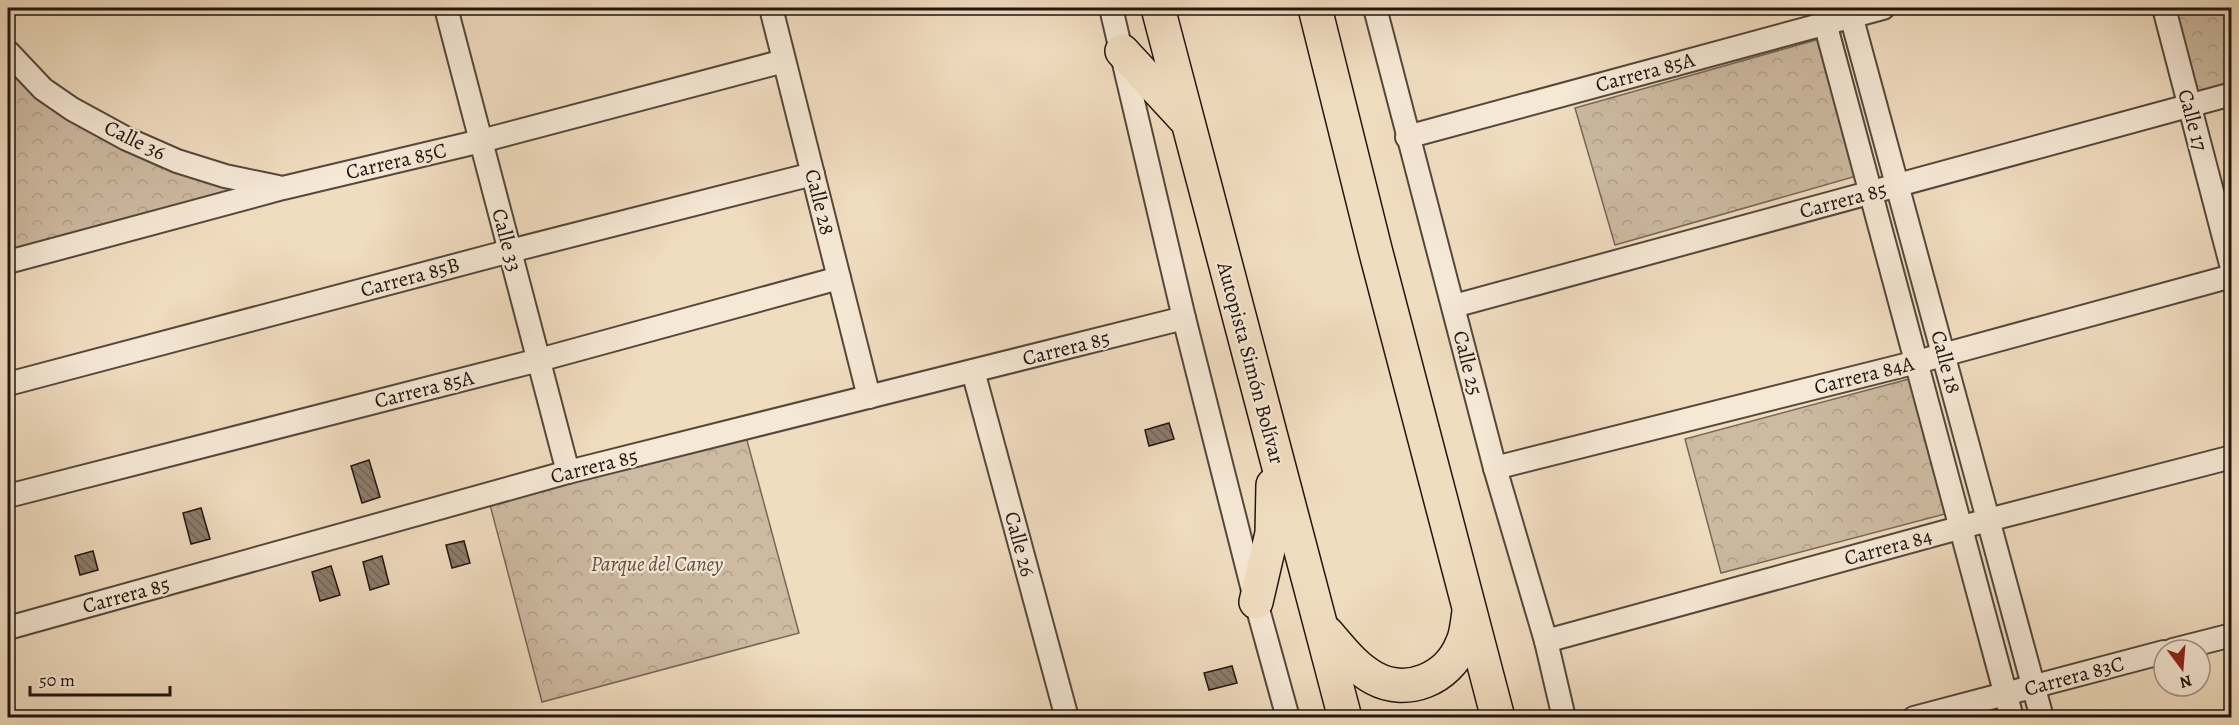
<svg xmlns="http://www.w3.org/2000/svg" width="2239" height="725" font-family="Alegreya,serif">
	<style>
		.park { fill: url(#park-crowns); stroke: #776859; stroke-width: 1.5 }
		.building { fill: url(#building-back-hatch); stroke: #211511; stroke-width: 1.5 }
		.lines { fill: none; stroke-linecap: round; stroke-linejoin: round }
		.minor-casing { stroke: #55473c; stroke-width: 26 }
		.highway-casing { stroke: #211511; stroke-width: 36 }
		.minor { stroke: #f5e8d5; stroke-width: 22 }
		.highway { stroke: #f0dcbf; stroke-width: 33 }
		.labels { text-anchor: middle; stroke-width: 4.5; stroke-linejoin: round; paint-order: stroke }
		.street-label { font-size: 21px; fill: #211511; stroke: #f5e8d5 }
		.park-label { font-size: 21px; font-style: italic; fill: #5d4f43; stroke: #f5e8d5 }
	</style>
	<defs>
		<pattern id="park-crowns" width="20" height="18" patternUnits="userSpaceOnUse" patternTransform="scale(1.5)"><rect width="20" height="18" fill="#cdbaa1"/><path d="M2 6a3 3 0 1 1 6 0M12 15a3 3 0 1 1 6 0" fill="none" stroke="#b09f8a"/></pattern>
		<pattern id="building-back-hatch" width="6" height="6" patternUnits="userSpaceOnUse" patternTransform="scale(1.5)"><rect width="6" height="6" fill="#8d7c6b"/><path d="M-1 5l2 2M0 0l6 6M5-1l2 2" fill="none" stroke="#736457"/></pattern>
	</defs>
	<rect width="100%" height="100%" fill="#f0dcbf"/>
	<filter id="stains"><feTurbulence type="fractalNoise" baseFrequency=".00333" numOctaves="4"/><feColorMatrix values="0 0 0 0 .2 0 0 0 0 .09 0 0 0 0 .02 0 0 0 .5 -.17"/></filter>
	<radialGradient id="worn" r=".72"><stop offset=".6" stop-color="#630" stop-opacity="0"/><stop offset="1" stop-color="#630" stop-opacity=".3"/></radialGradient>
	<g class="park">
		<polygon points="2172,8 2231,8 2231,84 2195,94"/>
		<polygon points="1823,38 1860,175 1615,245 1575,108"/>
		<polygon points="8,52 127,139 283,188 8,262"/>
		<polygon points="1909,379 1945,514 1721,573 1685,439"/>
		<polygon points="745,433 799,633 542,702 489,501"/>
	</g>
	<g class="building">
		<polygon points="1169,423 1174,439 1149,446 1145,430"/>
		<polygon points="369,460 380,497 362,503 351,466"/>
		<polygon points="201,508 210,539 191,544 183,513"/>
		<polygon points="464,541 470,563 452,568 446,545"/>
		<polygon points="93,551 98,570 80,575 75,556"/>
		<polygon points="382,556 389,584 370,590 363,562"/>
		<polygon points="331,566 340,595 320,601 312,572"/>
		<polygon points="1232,666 1237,683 1209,690 1204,673"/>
	</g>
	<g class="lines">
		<defs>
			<g id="minor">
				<polyline points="446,8 568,472"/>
				<polyline points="771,8 869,397"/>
				<polyline points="1111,8 1184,318 1256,602 1288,718"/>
				<polyline points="1375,8 1495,468 1546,641 1564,718"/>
				<polyline points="1821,8 2012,718"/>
				<polyline points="1849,8 2042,718"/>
				<polyline points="2164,8 2232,268"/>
				<polyline points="8,52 43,89 72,109 127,139 177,161 225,176 278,187"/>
				<polyline points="1407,137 1883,8"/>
				<polyline points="8,262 283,188 481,141 784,61"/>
				<polyline points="1454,306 2232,94"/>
				<polyline points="973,371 1067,718"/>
				<polyline points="8,384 510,251 813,174"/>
				<polyline points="1495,468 1917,362 2232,276"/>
				<polyline points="8,496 539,360 839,278"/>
				<polyline points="8,628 568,472 1184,318"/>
				<polyline points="1546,641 1988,520 2232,457"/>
				<polyline points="2173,650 2232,635"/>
				<polyline points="1914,718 2164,652"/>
			</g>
			<g id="highway">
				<polyline points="1158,8 1345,718"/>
				<polyline points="1315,8 1375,249 1498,718"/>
				<polyline points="1122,51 1184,118"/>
				<polyline points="1256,602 1272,533 1273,485"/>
				<path d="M1327,633C1341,649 1354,667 1374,678C1407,696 1448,679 1462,644C1467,634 1467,623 1469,612"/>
			</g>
		</defs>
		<use href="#minor" class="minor-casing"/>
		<use href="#highway" class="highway-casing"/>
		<use href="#minor" class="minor"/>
		<use href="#highway" class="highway"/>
	</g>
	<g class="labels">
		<g class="street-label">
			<text transform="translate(1645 72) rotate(-15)" y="7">Carrera 85A</text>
			<text transform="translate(2193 120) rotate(75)" y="7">Calle 17</text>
			<text transform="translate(135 140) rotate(26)" y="7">Calle 36</text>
			<text transform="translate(396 161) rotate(-13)" y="7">Carrera 85C</text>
			<text transform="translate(1843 200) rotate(-15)" y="7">Carrera 85</text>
			<text transform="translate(820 202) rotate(76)" y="7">Calle 28</text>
			<text transform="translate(507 240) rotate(75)" y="7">Calle 33</text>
			<text transform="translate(410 277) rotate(-15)" y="7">Carrera 85B</text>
			<text transform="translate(1066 348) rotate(-14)" y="7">Carrera 85</text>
			<text transform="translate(1946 362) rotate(75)" y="7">Calle 18</text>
			<text transform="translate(1251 363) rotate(75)" y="7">Autopista Simón Bolívar</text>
			<text transform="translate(1468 363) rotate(76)" y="7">Calle 25</text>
			<text transform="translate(1864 375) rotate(-14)" y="7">Carrera 84A</text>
			<text transform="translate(424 389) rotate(-14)" y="7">Carrera 85A</text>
			<text transform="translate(594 466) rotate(-14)" y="7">Carrera 85</text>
			<text transform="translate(1020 544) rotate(75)" y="7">Calle 26</text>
			<text transform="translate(1888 547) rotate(-15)" y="7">Carrera 84</text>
			<text transform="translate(126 595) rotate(-15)" y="7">Carrera 85</text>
			<text transform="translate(2074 676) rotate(-15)" y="7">Carrera 83C</text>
		</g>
		<g class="park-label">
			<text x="657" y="571">Parque del Caney</text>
		</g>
	</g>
	<rect width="2239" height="725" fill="none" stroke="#f0dcbf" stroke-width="30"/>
	<rect x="9" y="9" width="2221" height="707" fill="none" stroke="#211511" stroke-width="3"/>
	<rect x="15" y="15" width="2209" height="695" fill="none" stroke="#211511" stroke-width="1.5"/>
	<g transform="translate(2182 668) rotate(164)"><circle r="28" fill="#f5e8d5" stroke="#a09487" stroke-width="1.5"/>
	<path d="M0-4.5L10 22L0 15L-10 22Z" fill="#8f2418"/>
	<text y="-9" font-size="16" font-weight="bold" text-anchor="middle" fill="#211511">N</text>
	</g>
	<path d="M30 686v9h140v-9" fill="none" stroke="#211511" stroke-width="3"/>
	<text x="39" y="686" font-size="18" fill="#211511" stroke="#f5e8d5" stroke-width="4.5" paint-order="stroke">50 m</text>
	<rect width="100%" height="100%" filter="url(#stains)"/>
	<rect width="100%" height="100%" fill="url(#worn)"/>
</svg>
